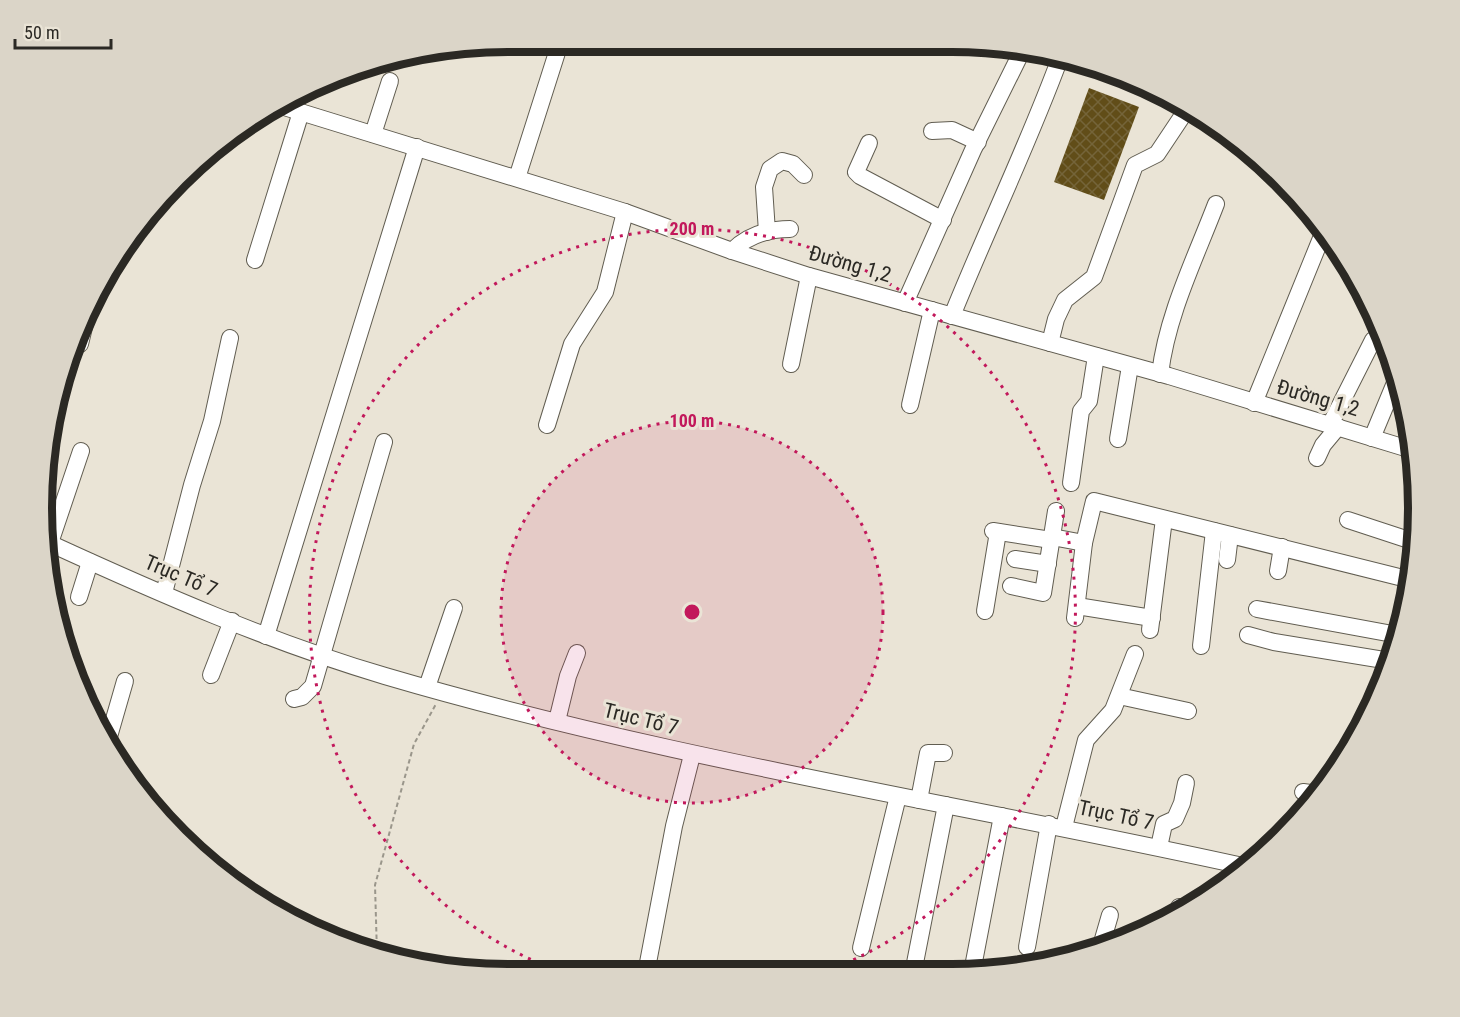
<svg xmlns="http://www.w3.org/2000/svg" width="1460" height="1017" font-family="'Roboto Condensed',sans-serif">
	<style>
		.building { fill: url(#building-cross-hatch) }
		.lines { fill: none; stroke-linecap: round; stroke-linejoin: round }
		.minor-casing { stroke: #615d51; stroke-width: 18 }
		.path { stroke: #9a968b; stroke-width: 2; stroke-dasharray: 4.5 3; stroke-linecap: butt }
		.minor { stroke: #fff; stroke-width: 16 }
		.ring { fill: none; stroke: #c2185b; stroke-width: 3; stroke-dasharray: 3 6 }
		.labels { text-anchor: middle; stroke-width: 6; stroke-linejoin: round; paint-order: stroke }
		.street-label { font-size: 21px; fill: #2b2924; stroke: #eae4d6 }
		.rim { fill: none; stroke: #2b2924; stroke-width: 8 }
		.centre { fill: #c2185b; stroke: #eae4d6; stroke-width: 3 }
		.ring-label { font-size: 18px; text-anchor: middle; font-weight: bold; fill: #c2185b; stroke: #eae4d6; stroke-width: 6; stroke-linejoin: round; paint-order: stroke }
	</style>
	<defs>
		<pattern id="building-cross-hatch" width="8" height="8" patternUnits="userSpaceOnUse" patternTransform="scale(1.5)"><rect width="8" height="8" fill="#614d18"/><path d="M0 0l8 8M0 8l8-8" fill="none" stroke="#746439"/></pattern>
	</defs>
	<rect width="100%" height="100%" fill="#eae4d6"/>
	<polygon class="building" points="1089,88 1139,107 1104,200 1054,182"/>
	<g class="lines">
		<defs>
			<g id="minor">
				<polyline points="281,106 625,212 732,251 809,276 1169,376 1412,450"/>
				<polyline points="932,131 952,130 978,142"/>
				<polyline points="373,134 390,81"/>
				<polyline points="869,143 856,172 860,176 943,220"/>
				<polyline points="517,178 560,43"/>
				<polyline points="767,232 764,187 770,169 782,161 793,164 804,175"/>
				<path d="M732,251C748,235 767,229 790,229"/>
				<polyline points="255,260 301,112"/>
				<polyline points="905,303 973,150 1022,51"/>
				<path d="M952,316C987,229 1028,145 1060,58"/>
				<polyline points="1050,343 1056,319 1065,300 1094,277 1135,165 1157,154 1183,115"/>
				<polyline points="80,344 87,315"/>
				<polyline points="791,364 809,276"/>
				<path d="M1160,374C1167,315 1195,259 1216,204"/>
				<polyline points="1254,403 1324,231"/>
				<polyline points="910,405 932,310"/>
				<polyline points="547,425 572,344 605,292 625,212"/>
				<polyline points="1330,425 1373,340"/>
				<polyline points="1372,438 1397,378"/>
				<polyline points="1118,439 1130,366"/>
				<polyline points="1317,458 1323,445 1338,427"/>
				<polyline points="1071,483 1081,411 1089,401 1096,356"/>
				<polyline points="1348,520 1415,542"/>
				<polyline points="993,531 1051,540"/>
				<polyline points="1052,537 1084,543"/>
				<path d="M49,543C158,593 270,642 385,676C667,759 957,803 1243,866"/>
				<polyline points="50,543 81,451"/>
				<polyline points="1015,559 1048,564"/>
				<polyline points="1227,560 1230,535"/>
				<polyline points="1278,571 1282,547"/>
				<polyline points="1011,586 1043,593 1056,511"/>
				<polyline points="164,593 192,485 212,421 230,338"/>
				<polyline points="79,597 90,562"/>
				<polyline points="1077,606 1152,618"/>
				<polyline points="1257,609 1398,635"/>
				<polyline points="985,611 998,532"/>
				<polyline points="1075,618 1084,543 1094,501 1411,580"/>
				<polyline points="1150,630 1164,519"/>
				<polyline points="1248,635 1274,642 1390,661"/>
				<polyline points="266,636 417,147"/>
				<polyline points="1201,646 1214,531"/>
				<polyline points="211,675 232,621"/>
				<polyline points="427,687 454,608"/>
				<polyline points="1119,696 1188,711"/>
				<polyline points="294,699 302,697 313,686 384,442"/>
				<polyline points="557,721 568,676 577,653"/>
				<polyline points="108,740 125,681"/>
				<polyline points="1303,792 1318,794"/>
				<polyline points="919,800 928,753 944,753"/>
				<polyline points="1064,827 1086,740 1113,710 1135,654"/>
				<polyline points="1159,847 1164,824 1175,819 1182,803 1186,783"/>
				<polyline points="1178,913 1179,907"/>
				<polyline points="1101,946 1110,915"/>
				<polyline points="1027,947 1049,824"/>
				<polyline points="861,948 898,796"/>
				<polyline points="973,967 1002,816"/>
				<polyline points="647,968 674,826 692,755"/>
				<polyline points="914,968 946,805"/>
			</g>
		</defs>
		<use href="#minor" class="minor-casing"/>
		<polyline class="path" points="377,954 375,885 414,744 436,704"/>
		<use href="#minor" class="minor"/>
	</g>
	<circle cx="692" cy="612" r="191" fill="#c2185b" fill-opacity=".12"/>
	<g class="ring">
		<circle cx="692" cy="612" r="191"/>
		<path d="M564 973A383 383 0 1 1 829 970"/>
	</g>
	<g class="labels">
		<g class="street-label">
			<text transform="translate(850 264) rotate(16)" y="7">Đường 1,2</text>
			<text transform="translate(1318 398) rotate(16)" y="7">Đường 1,2</text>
			<text transform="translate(181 576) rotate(23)" y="7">Trục Tổ 7</text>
			<text transform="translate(641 719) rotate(14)" y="7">Trục Tổ 7</text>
			<text transform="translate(1116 815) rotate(12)" y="7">Trục Tổ 7</text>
		</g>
	</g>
	<path d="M0 0H1460V1017H0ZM508 52H952A456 456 0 0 1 1408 508V508A456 456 0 0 1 952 964H508A456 456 0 0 1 52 508V508A456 456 0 0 1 508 52Z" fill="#dbd5c8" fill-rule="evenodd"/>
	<path class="rim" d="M508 52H952A456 456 0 0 1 1408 508V508A456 456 0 0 1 952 964H508A456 456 0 0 1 52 508V508A456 456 0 0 1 508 52Z"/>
	<circle cx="692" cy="612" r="9" class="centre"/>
	<g class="ring-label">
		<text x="692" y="235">200 m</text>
		<text x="692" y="427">100 m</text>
	</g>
	<path d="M15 39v9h96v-9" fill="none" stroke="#2b2924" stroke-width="3"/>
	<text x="24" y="39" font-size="18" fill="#2b2924" stroke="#eae4d6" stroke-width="4.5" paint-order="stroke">50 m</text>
</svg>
